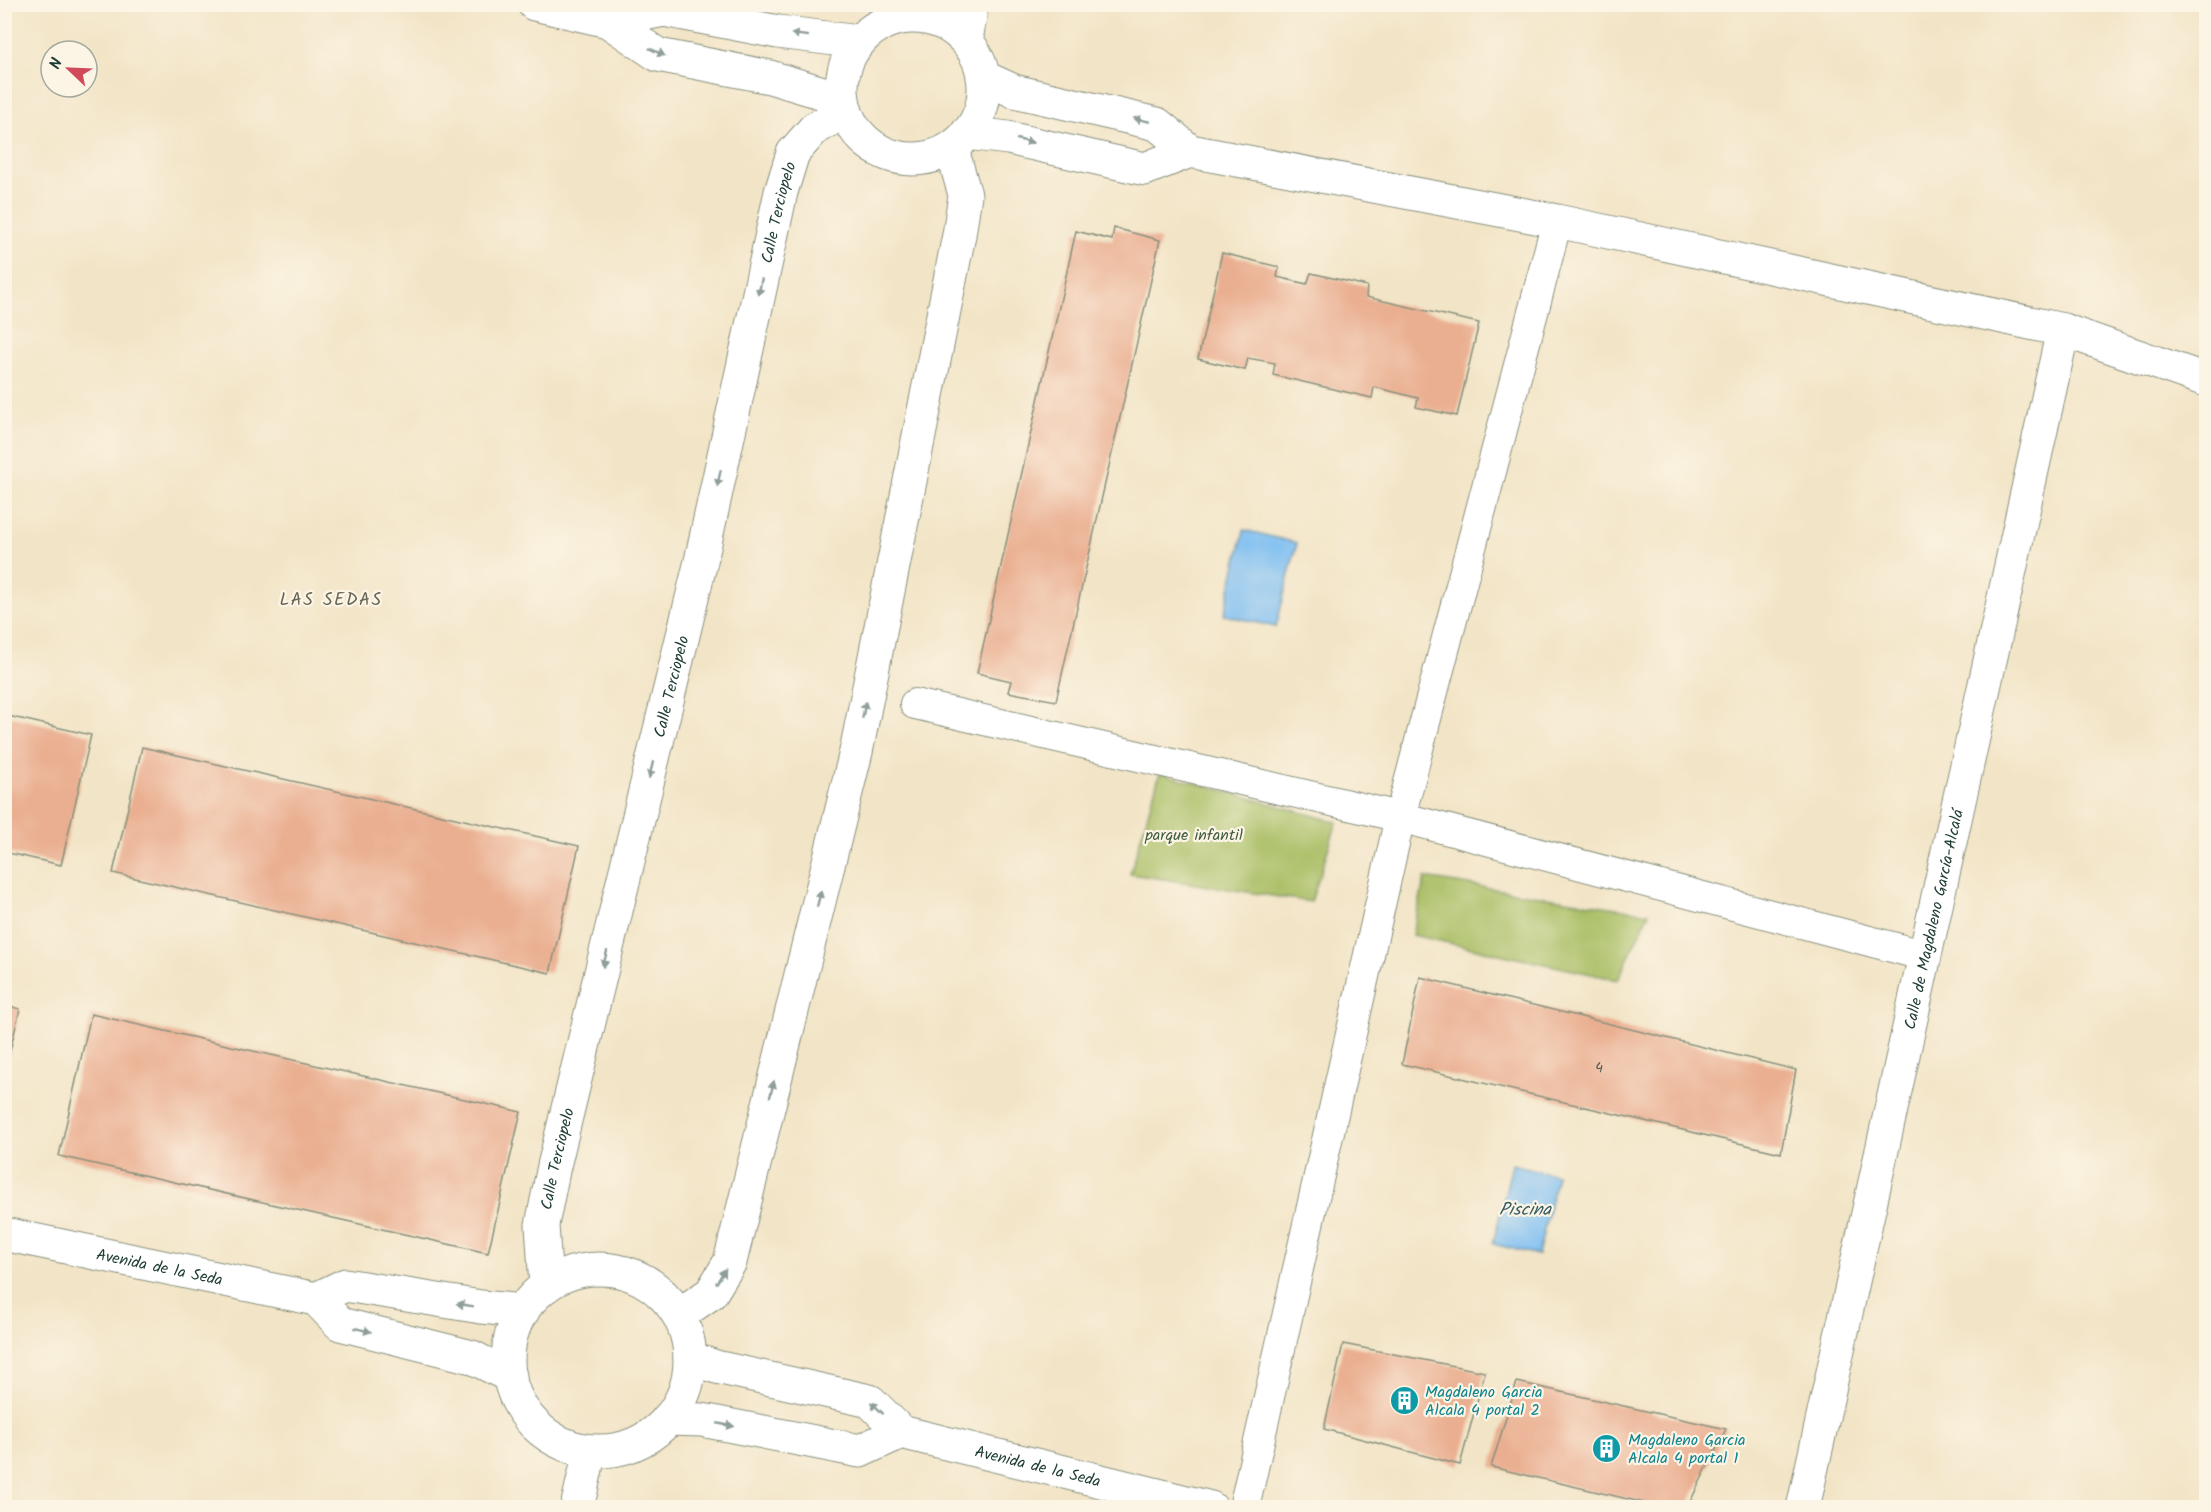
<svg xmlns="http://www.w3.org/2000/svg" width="2211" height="1512" font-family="Kalam,sans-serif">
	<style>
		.green { fill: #a7bd62; stroke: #637d4b; stroke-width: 1.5 }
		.water { fill: #7dbef2; stroke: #4e7e93; stroke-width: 1.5 }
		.building { fill: #eaaf91 }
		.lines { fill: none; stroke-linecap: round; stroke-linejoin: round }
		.pedestrian-casing { stroke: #88907d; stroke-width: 32 }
		.minor-casing { stroke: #88907d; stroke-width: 35 }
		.pedestrian { stroke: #fff; stroke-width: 30 }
		.minor { stroke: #fff; stroke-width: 33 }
		.oneway { fill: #8f9e9a }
		.labels { text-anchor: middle; stroke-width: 4.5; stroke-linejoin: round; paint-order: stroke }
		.number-label { font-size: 14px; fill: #525a4b }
		.street-label { font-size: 16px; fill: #1f3d34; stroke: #fcf5e5 }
		.park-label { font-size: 16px; fill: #415d40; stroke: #fcf5e5 }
		.culture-label { font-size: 16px; fill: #0d838f; stroke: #fcf5e5; text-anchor: start }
		.neighbourhood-label { font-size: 18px; letter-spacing: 1.5px; fill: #666555; stroke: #fcf5e5 }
		.water-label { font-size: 18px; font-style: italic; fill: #365d64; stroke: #fcf5e5 }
	</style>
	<rect width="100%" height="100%" fill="#fcf5e5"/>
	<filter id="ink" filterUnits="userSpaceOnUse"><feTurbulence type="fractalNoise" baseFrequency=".0167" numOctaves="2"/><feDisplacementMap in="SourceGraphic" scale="12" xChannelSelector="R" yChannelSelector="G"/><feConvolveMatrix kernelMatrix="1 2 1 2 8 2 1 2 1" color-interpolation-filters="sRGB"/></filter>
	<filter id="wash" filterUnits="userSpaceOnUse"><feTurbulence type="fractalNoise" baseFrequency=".008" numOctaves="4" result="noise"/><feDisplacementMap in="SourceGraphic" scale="24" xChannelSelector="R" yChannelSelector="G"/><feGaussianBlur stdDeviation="1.35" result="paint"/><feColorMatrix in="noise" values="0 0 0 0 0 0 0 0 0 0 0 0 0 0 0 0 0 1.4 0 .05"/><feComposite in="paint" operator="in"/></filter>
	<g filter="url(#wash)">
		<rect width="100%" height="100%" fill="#f2e4c6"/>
		<g class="green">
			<polygon points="1160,773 1337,822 1311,902 1130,874"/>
			<polygon points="1425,878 1649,913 1618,980 1412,935"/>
		</g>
		<g class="water">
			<polygon points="1244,530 1297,543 1276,627 1224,615"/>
			<polygon points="1512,1164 1557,1175 1538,1255 1493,1244"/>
		</g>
		<g id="blocks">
			<g class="building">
				<polygon points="1114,228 1160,240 1056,701 1008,692 1011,681 977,673 1076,231 1112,240"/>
				<polygon points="1222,253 1279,267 1277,277 1307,284 1311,273 1367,286 1366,297 1479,323 1457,416 1416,407 1418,398 1374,387 1372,398 1273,375 1275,363 1248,358 1245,370 1198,359"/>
				<polygon points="4,715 91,735 61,865 4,852"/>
				<polygon points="142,747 579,846 550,973 113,873"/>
				<polygon points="1420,977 1796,1070 1781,1153 1402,1064"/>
				<polygon points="4,1005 20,1009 5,1072 4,1072"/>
				<polygon points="91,1014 521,1112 488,1253 59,1156"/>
				<polygon points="1343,1344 1485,1372 1460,1465 1324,1429"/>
				<polygon points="1517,1382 1726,1429 1687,1508 1666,1508 1491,1467"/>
			</g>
		</g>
	</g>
	<g filter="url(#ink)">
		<use href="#blocks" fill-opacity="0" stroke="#88907d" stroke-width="1.5"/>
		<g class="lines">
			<defs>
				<g id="pedestrian">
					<polyline points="915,704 1400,817 1926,956"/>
					<polyline points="1244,1508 1400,817 1557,221"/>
				</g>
				<g id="minor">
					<polyline points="534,4 608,21 658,55 770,77 843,99"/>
					<circle cx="913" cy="88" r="71"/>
					<polyline points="608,21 664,10 778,32 859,42"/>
					<polyline points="966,40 972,4"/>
					<polyline points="983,77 1014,91 1157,124 1190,151 1557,221 2063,330 2206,380"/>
					<polyline points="967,133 1008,138 1145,169 1190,151"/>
					<path id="s1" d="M4,1234L316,1299L340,1324L472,1357L510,1376"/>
					<circle cx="599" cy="1360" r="91"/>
					<path id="s2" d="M546,1286L542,1225L554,1166L701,561L781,192L793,153L814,129L845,111"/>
					<polyline points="316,1299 345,1285 481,1307 523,1311"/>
					<polyline points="679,1315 711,1293 730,1262 856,752 959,235 965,195 952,149"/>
					<polyline points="668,1419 702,1420 860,1451 901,1432 870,1401 716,1367 690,1358"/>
					<path id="s3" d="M901,1432L1211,1508"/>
					<polyline points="577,1508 590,1451"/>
					<path id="s4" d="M1803,1508L2063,330"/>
				</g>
			</defs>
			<use href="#pedestrian" class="pedestrian-casing"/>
			<use href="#minor" class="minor-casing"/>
			<use href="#pedestrian" class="pedestrian"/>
			<use href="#minor" class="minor"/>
		</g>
		<defs><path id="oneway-solid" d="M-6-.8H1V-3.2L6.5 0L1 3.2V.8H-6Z" transform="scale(1.5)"/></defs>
		<g class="oneway">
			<use href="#oneway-solid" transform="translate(800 35) rotate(-173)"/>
			<use href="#oneway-solid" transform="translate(657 52) rotate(26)"/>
			<use href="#oneway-solid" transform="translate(1142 120) rotate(-167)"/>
			<use href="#oneway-solid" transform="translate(1025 141) rotate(13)"/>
			<use href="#oneway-solid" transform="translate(760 287) rotate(102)"/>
			<use href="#oneway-solid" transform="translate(719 478) rotate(102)"/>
			<use href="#oneway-solid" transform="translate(864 710) rotate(-79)"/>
			<use href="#oneway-solid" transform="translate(651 770) rotate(104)"/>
			<use href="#oneway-solid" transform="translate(819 899) rotate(-76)"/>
			<use href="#oneway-solid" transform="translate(605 959) rotate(104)"/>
			<use href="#oneway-solid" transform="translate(772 1089) rotate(-76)"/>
			<use href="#oneway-solid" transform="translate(721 1276) rotate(-57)"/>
			<use href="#oneway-solid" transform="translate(465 1305) rotate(-171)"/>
			<use href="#oneway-solid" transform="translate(363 1330) rotate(14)"/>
			<use href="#oneway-solid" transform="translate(877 1408) rotate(-137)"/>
			<use href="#oneway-solid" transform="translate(726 1425) rotate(11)"/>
		</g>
	</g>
	<defs>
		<symbol id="building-disc" viewBox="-11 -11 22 22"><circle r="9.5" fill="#0f9aa8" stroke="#fcf5e5"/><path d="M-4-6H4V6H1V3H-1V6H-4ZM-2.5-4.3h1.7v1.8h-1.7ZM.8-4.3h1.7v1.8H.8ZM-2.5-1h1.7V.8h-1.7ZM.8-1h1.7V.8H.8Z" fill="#fff"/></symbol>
	</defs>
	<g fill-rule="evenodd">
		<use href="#building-disc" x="1388" y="1384" width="33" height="33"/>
		<use href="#building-disc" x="1590" y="1432" width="33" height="33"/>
	</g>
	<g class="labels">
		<g class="number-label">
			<text x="1599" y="1072">4</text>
		</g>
		<g class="street-label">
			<text dy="6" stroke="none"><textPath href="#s2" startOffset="1101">Calle Terciopelo</textPath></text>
			<text dy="6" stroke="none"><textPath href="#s2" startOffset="615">Calle Terciopelo</textPath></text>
			<text dy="6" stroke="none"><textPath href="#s4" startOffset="603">Calle de Magdaleno García-Alcalá</textPath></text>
			<text dy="6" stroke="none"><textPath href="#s2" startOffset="129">Calle Terciopelo</textPath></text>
			<text dy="6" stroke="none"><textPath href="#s1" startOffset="159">Avenida de la Seda</textPath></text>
			<text dy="6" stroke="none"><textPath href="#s3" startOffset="141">Avenida de la Seda</textPath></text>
		</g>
		<g class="park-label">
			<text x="1194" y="840">parque infantil</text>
		</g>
		<g class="culture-label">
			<text x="1425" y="1397">Magdaleno Garcia<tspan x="1425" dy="18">Alcala 4 portal 2</tspan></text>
			<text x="1628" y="1445">Magdaleno Garcia<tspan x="1628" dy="18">Alcala 4 portal 1</tspan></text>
		</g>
		<g class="neighbourhood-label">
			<text x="331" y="605">LAS SEDAS</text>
		</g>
		<g class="water-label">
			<text x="1525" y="1215">Piscina</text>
		</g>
	</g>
	<rect width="2211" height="1512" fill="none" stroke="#fcf5e5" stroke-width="24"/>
	<g transform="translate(69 69) rotate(293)"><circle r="28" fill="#fcf5e5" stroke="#a4ab9e" stroke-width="1.5"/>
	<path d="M0-4.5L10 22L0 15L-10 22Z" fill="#d1495b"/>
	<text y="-9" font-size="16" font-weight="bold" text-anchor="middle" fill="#1f3d34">N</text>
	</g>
</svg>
